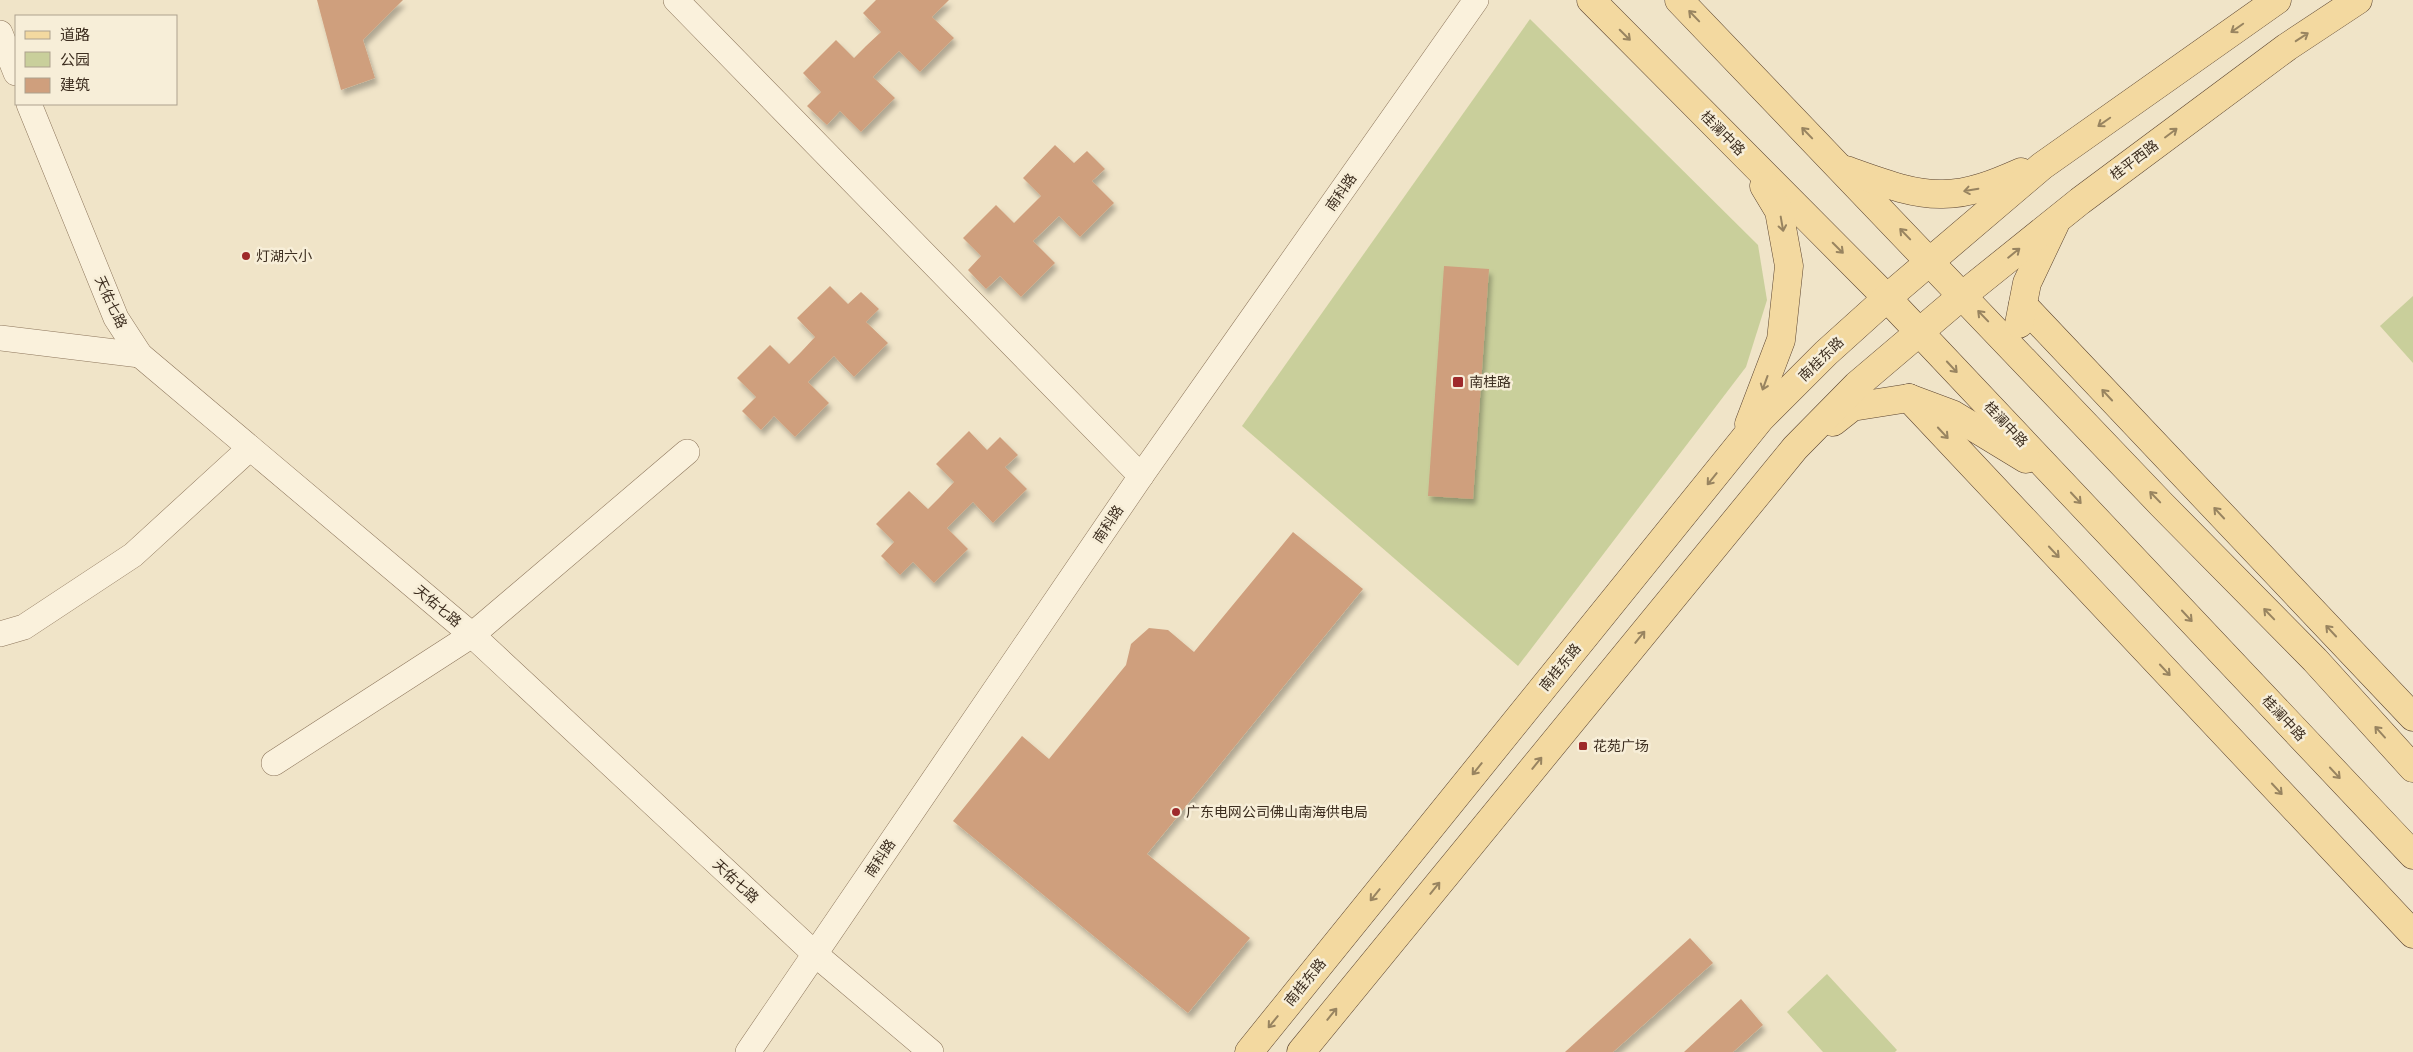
<svg xmlns="http://www.w3.org/2000/svg" width="2413" height="1052" font-family="'Libre Baskerville','Noto Sans SC',serif">
	<style>
		.green { fill: #c9cf9b }
		.building { fill: #cf9f7d; filter: url(#shadow) }
		.lines { fill: none; stroke-linecap: round; stroke-linejoin: round }
		.minor-casing { stroke: #8d765c; stroke-width: 26 }
		.major-casing { stroke: #5b4430; stroke-width: 29 }
		.minor { stroke: #faf1dc; stroke-width: 25 }
		.major { stroke: #f3d9a0; stroke-width: 28 }
		.oneway { stroke: #988460 }
		.poi-dot { fill: #9e2a2b; stroke: #f7eed8; stroke-width: 2 }
		.labels { text-anchor: middle; stroke-width: 5; stroke-linejoin: round; paint-order: stroke }
		.street-label { font-size: 14px; fill: #3d2e20; stroke: #f7eed8 }
		.poi-label { font-size: 14px; fill: #3d2e20; stroke: #f7eed8; text-anchor: start }
	</style>
	<defs>
		<filter id="shadow"><feDropShadow dx="3" dy="5.5" stdDeviation="2.5" flood-color="#0004"/></filter>
	</defs>
	<rect width="100%" height="100%" fill="#f0e4c8"/>
	<g class="green">
		<polygon points="1530,19 1758,245 1767,300 1746,367 1518,666 1242,426"/>
		<polygon points="2413,296 2413,363 2380,326"/>
		<polygon points="1827,974 1897,1050 1895,1052 1823,1052 1787,1012"/>
	</g>
	<g class="building">
		<polygon points="317,0 403,0 363,40 375,78 341,90"/>
		<polygon points="876,0 949,0 932,17 954,38 920,72 899,51 873,77 895,98 861,132 840,111 827,125 807,106 821,92 803,73 836,40 854,58 866,46 881,32 863,13"/>
		<polygon points="1055,145 1074,163 1087,151 1105,169 1092,181 1114,203 1080,237 1059,216 1033,241 1055,263 1021,297 1000,276 986,289 968,270 981,256 963,238 996,205 1014,223 1041,196 1023,178"/>
		<polygon points="1444,266 1489,269 1473,499 1428,496"/>
		<polygon points="830,286 848,304 861,292 879,309 866,322 888,343 854,377 834,356 808,382 829,403 795,437 774,416 761,430 742,411 756,397 737,378 770,345 789,364 801,352 815,337 797,318"/>
		<polygon points="969,431 987,450 1000,437 1018,455 1005,467 1027,489 993,523 973,502 947,528 968,549 934,583 913,562 900,575 881,556 894,542 876,524 909,491 928,509 940,497 954,482 936,464"/>
		<polygon points="1293,532 1363,589 1147,854 1250,938 1188,1013 953,821 1022,736 1049,759 1126,665 1131,644 1149,628 1168,630 1194,652"/>
		<polygon points="1690,938 1713,963 1613,1052 1565,1052"/>
		<polygon points="1741,999 1763,1025 1733,1052 1684,1052"/>
	</g>
	<g class="lines">
		<defs>
			<g id="minor">
				<polyline points="676,0 1141,476"/>
				<polyline points="0,33 16,73"/>
				<polyline points="29,104 116,318 140,355 472,635 815,954 931,1052"/>
				<polyline points="0,338 140,355"/>
				<polyline points="0,634 24,627 133,555 250,448"/>
				<polyline points="274,763 472,635 687,452"/>
				<polyline points="748,1052 1141,476 1476,0"/>
			</g>
			<g id="major">
				<polyline points="1591,0 1887,298 2413,855"/>
				<polyline points="1679,0 2162,505 2315,660 2413,768"/>
				<path d="M1846,170C1875,180 1911,195 1943,194C1970,194 1996,183 2021,172"/>
				<polyline points="2023,305 2413,717"/>
				<polyline points="2019,324 2027,283 2055,224"/>
				<polyline points="1909,398 2413,934"/>
				<polyline points="1833,422 1852,407 1909,398 1952,414 2026,459"/>
				<polyline points="1749,424 1781,340 1789,266 1779,211 1764,186"/>
				<polyline points="1249,1052 1761,418 1826,353 1887,298 2042,166 2277,0"/>
				<polyline points="1301,1052 1795,448 1857,385 1963,295 2080,201 2287,47 2358,0"/>
			</g>
		</defs>
		<use href="#minor" class="minor-casing"/>
		<use href="#major" class="major-casing"/>
		<use href="#minor" class="minor"/>
		<use href="#major" class="major"/>
	</g>
	<defs><path id="oneway-shaft" d="M-6 0H5M1.5-3L5.5 0L1.5 3" fill="none" stroke-width="1.6" stroke-linecap="round" stroke-linejoin="round" transform="scale(1.25)"/></defs>
	<g class="oneway">
		<use href="#oneway-shaft" transform="translate(1694 16) rotate(-134)"/>
		<use href="#oneway-shaft" transform="translate(2237 28) rotate(145)"/>
		<use href="#oneway-shaft" transform="translate(1625 35) rotate(45)"/>
		<use href="#oneway-shaft" transform="translate(2302 37) rotate(-33)"/>
		<use href="#oneway-shaft" transform="translate(2104 122) rotate(145)"/>
		<use href="#oneway-shaft" transform="translate(1807 133) rotate(-134)"/>
		<use href="#oneway-shaft" transform="translate(2171 133) rotate(-37)"/>
		<use href="#oneway-shaft" transform="translate(1971 190) rotate(170)"/>
		<use href="#oneway-shaft" transform="translate(1782 224) rotate(80)"/>
		<use href="#oneway-shaft" transform="translate(1905 234) rotate(-134)"/>
		<use href="#oneway-shaft" transform="translate(1838 248) rotate(45)"/>
		<use href="#oneway-shaft" transform="translate(2014 253) rotate(-39)"/>
		<use href="#oneway-shaft" transform="translate(1983 316) rotate(-134)"/>
		<use href="#oneway-shaft" transform="translate(1952 367) rotate(47)"/>
		<use href="#oneway-shaft" transform="translate(1765 383) rotate(110)"/>
		<use href="#oneway-shaft" transform="translate(2107 395) rotate(-133)"/>
		<use href="#oneway-shaft" transform="translate(1943 433) rotate(47)"/>
		<use href="#oneway-shaft" transform="translate(1712 479) rotate(129)"/>
		<use href="#oneway-shaft" transform="translate(2155 497) rotate(-134)"/>
		<use href="#oneway-shaft" transform="translate(2076 498) rotate(47)"/>
		<use href="#oneway-shaft" transform="translate(2219 513) rotate(-133)"/>
		<use href="#oneway-shaft" transform="translate(2054 552) rotate(47)"/>
		<use href="#oneway-shaft" transform="translate(2269 614) rotate(-134)"/>
		<use href="#oneway-shaft" transform="translate(2187 616) rotate(47)"/>
		<use href="#oneway-shaft" transform="translate(2331 631) rotate(-133)"/>
		<use href="#oneway-shaft" transform="translate(1640 637) rotate(-51)"/>
		<use href="#oneway-shaft" transform="translate(2165 670) rotate(47)"/>
		<use href="#oneway-shaft" transform="translate(2380 732) rotate(-132)"/>
		<use href="#oneway-shaft" transform="translate(1537 763) rotate(-51)"/>
		<use href="#oneway-shaft" transform="translate(1477 769) rotate(129)"/>
		<use href="#oneway-shaft" transform="translate(2335 773) rotate(47)"/>
		<use href="#oneway-shaft" transform="translate(2277 789) rotate(47)"/>
		<use href="#oneway-shaft" transform="translate(1435 888) rotate(-51)"/>
		<use href="#oneway-shaft" transform="translate(1375 895) rotate(129)"/>
		<use href="#oneway-shaft" transform="translate(1332 1014) rotate(-51)"/>
		<use href="#oneway-shaft" transform="translate(1273 1022) rotate(129)"/>
	</g>
	<g class="poi-dot">
		<circle cx="246" cy="256" r="5"/>
		<rect x="1452" y="376" width="12" height="12" rx="2.5"/>
		<rect x="1578" y="741" width="10" height="10" rx="2.5"/>
		<circle cx="1176" cy="812" r="5"/>
	</g>
	<g class="labels">
		<g class="street-label">
			<text transform="translate(1723 133) rotate(45)" y="5">桂澜中路</text>
			<text transform="translate(2134 160) rotate(-37)" y="5">桂平西路</text>
			<text transform="translate(1341 192) rotate(-55)" y="5">南科路</text>
			<text transform="translate(111 302) rotate(65)" y="5">天佑七路</text>
			<text transform="translate(1821 359) rotate(-44)" y="5">南桂东路</text>
			<text transform="translate(2006 424) rotate(47)" y="5">桂澜中路</text>
			<text transform="translate(1108 524) rotate(-56)" y="5">南科路</text>
			<text transform="translate(438 606) rotate(40)" y="5">天佑七路</text>
			<text transform="translate(1560 667) rotate(-51)" y="5">南桂东路</text>
			<text transform="translate(2284 718) rotate(47)" y="5">桂澜中路</text>
			<text transform="translate(880 858) rotate(-56)" y="5">南科路</text>
			<text transform="translate(736 881) rotate(43)" y="5">天佑七路</text>
			<text transform="translate(1305 982) rotate(-51)" y="5">南桂东路</text>
		</g>
		<g class="poi-label">
			<text x="256" y="261">灯湖六小</text>
			<text x="1469" y="387">南桂路</text>
			<text x="1593" y="751">花苑广场</text>
			<text x="1186" y="817">广东电网公司佛山南海供电局</text>
		</g>
	</g>
	<rect x="15" y="15" width="162" height="90" fill="#f7eed8" stroke="#ada18e"/>
	<rect x="25" y="31" width="25" height="8" fill="#f3d9a0" stroke="#ada18e"/>
	<text x="60" y="40" font-size="15" fill="#3d2e20">道路</text>
	<rect x="25" y="52" width="25" height="15" fill="#c9cf9b" stroke="#ada18e"/>
	<text x="60" y="65" font-size="15" fill="#3d2e20">公园</text>
	<rect x="25" y="78" width="25" height="15" fill="#cf9f7d" stroke="#ada18e"/>
	<text x="60" y="90" font-size="15" fill="#3d2e20">建筑</text>
</svg>
